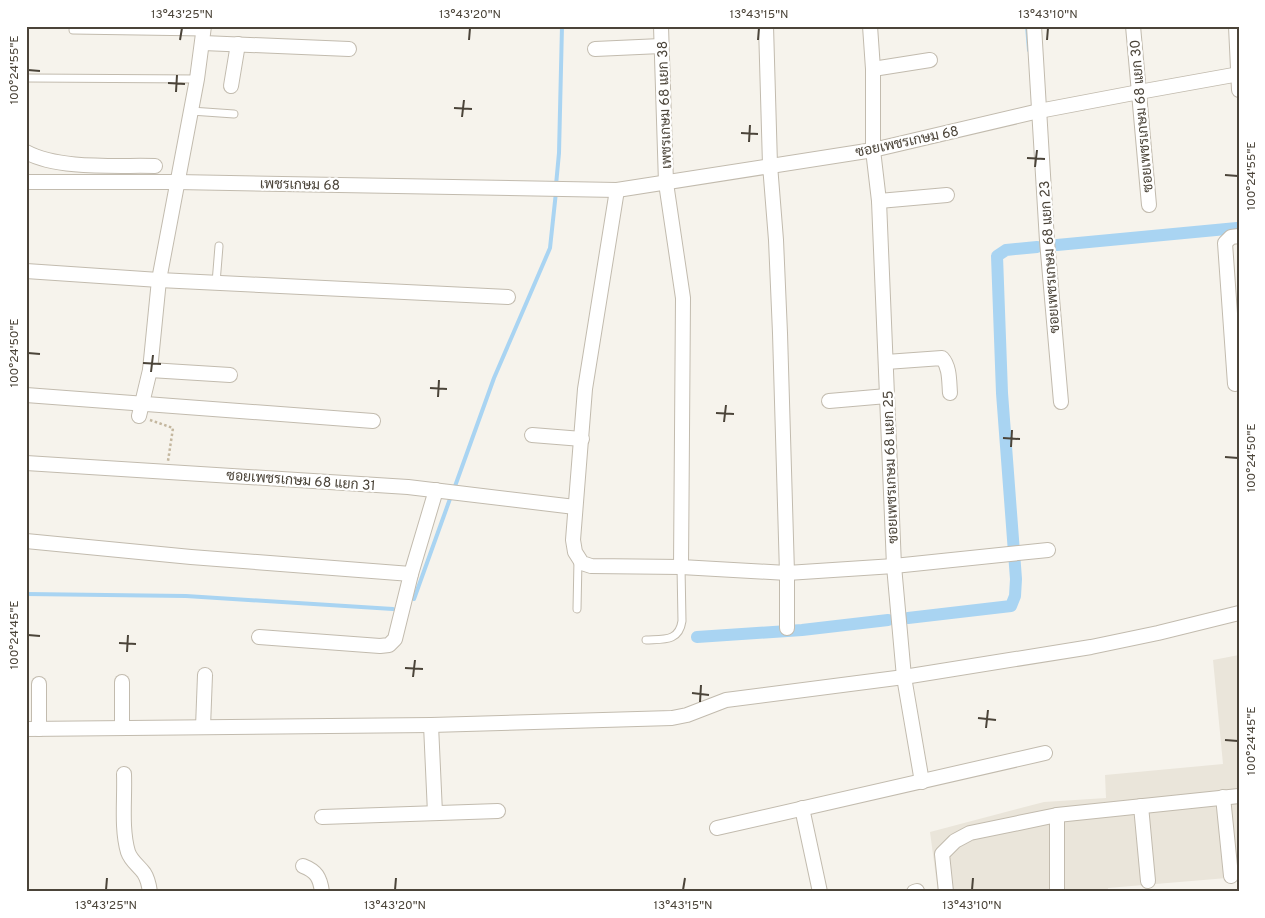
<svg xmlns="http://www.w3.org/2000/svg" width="1265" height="918" font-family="Overpass,Sarabun,sans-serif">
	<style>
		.residential { fill: #eae5da }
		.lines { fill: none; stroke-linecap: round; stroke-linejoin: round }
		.stream { stroke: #a9d4f2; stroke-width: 4 }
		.canal { stroke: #a9d4f2; stroke-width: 12 }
		.service-casing { stroke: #c2bbae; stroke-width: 9 }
		.minor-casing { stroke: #c2bbae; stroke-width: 16 }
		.path { stroke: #c4b79f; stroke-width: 2.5; stroke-dasharray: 2.5 2.5; stroke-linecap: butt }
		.service { stroke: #fff; stroke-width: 7 }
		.minor { stroke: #fff; stroke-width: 14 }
		.ticks { fill: none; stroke: #4b4439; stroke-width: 2 }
		.labels { text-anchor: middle; stroke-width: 4.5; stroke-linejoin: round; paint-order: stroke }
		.street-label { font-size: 14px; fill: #4b4439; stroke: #fff }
		.neatline { fill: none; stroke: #4b4439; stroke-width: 2 }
		.ticks-label { font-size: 12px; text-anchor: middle; fill: #4b4439 }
	</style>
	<rect width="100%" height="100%" fill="#f6f3ec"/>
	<polygon class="residential" points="1239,655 1239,877 1108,888 1108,892 938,892 930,832 1044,802 1106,798 1105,775 1223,764 1213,660"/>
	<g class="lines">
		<g class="stream">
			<polyline points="1027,26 1029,50"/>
			<polyline points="556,185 559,153 562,26"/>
			<polyline points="454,489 494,378 550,248 556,192"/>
			<polyline points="26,594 186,596 393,609"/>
			<polyline points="414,599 451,496"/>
		</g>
		<g class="canal">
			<polyline points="1057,245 1237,228"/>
			<polyline points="908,618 1011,606 1015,596 1016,579 1002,393 997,256 1006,250 1037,247"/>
			<polyline points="697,637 802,630 888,620"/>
		</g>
		<defs>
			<g id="service">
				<polyline points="73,30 204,32"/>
				<polyline points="29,78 197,79"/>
				<polyline points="191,111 234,114"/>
				<polyline points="216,283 219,246"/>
				<polyline points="577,609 578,560"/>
				<path d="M646,640C663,639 679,642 682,621L681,567"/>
			</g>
			<g id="minor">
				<polyline points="661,26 666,183 683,298 681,567 787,573 894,566 1048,550"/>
				<polyline points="766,26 770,165 776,240 780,333 787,573 787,628"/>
				<polyline points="870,26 873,69 873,150 879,201 894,566 904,677 922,782"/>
				<polyline points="1034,26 1047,241 1061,402"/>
				<polyline points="1133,26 1149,205"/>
				<polyline points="1236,26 1239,90"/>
				<polyline points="203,43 349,49"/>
				<polyline points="595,49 661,46"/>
				<polyline points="873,69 930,60"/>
				<polyline points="231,86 238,44"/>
				<path d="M26,152C59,170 118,165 155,166"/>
				<polyline points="26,182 177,182 617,190 873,150 1039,111 1139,92 1239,74"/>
				<polyline points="617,190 585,389 573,540 575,552 582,563 591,566 681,567"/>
				<polyline points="879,201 947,195"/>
				<polyline points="26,271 159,280 508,297"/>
				<path d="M886,362L942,358C950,367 949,381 950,393"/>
				<polyline points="150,370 230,375"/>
				<polyline points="1235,384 1225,243 1231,237 1239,236"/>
				<polyline points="26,395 373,421"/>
				<polyline points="829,401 887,396"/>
				<polyline points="139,416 150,370 159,280 197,79 204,26"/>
				<polyline points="532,435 582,439"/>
				<polyline points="26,463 408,487 575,507"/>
				<polyline points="26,541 191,557 411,574"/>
				<polyline points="259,637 380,646 389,645 395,639 411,574 436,490"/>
				<polyline points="431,725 435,813"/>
				<polyline points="203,727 205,675"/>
				<polyline points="122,728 122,682"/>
				<polyline points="26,729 431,725 672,718 687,715 726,700 904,677 1091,647 1158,633 1239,613"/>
				<polyline points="39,729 39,684"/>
				<path d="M124,774C125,799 121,828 128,852C131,861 139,866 144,873C148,879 149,885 150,892"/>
				<polyline points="1223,797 1231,876"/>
				<polyline points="1141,806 1148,881"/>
				<polyline points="802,808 820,892"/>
				<polyline points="322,817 498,811"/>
				<polyline points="717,828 1045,753"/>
				<path d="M303,866C316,871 320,877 322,892"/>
				<polyline points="914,892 917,891"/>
				<polyline points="946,892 942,854 955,841 970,833 1057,815 1239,796"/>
				<polyline points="1057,892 1057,815"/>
			</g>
		</defs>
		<use href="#service" class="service-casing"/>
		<use href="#minor" class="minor-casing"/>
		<polyline class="path" points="150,420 173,428 168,461"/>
		<use href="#service" class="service"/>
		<use href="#minor" class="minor"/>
	</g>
	<path class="ticks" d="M180,40L182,28M469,40L470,28M758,40L759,28M1047,40L1048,28M28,70L40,71M168,83L185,84M176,92L177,75M454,108L472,109M462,117L464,100M741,133L758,134M749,142L750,125M1027,158L1045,159M1035,167L1037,150M1225,175L1238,176M28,353L40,354M143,363L161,364M151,372L153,355M430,388L447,389M438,397L439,380M716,413L734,414M724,422L726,405M1003,438L1020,439M1011,447L1012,430M1225,457L1238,458M28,635L40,636M119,643L136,644M127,652L128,635M405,668L423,669M413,677L415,660M692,693L709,695M700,702L701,685M978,718L996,720M986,728L988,710M1225,740L1238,741M106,890L107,878M395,890L396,878M683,890L685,878M972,890L973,878"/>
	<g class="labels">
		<g class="street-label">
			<text transform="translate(664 105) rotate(-92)" y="5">เพชรเกษม 68 แยก 38</text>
			<text transform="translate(1141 116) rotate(-95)" y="5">ซอยเพชรเกษม 68 แยก 30</text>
			<text transform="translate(907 141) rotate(-12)" y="5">ซอยเพชรเกษม 68</text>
			<text transform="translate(300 184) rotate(1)" y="5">เพชรเกษม 68</text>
			<text transform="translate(1049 257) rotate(-94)" y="5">ซอยเพชรเกษม 68 แยก 23</text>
			<text transform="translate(890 467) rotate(-92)" y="5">ซอยเพชรเกษม 68 แยก 25</text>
			<text transform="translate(301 480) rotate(4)" y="5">ซอยเพชรเกษม 68 แยก 31</text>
		</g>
	</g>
	<rect width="1265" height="918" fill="none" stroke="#ffffff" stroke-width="55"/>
	<rect x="28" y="28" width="1210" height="862" class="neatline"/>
	<g class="ticks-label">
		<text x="182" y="18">13°43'25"N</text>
		<text x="470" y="18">13°43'20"N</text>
		<text x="759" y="18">13°43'15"N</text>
		<text x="1048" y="18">13°43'10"N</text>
		<text transform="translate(14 70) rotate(-90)" y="4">100°24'55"E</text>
		<text transform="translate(1251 176) rotate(-90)" y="4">100°24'55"E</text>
		<text transform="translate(14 353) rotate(-90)" y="4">100°24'50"E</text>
		<text transform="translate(1251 458) rotate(-90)" y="4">100°24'50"E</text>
		<text transform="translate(14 635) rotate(-90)" y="4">100°24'45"E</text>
		<text transform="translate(1251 741) rotate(-90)" y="4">100°24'45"E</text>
		<text x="106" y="909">13°43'25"N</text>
		<text x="395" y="909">13°43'20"N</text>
		<text x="683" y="909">13°43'15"N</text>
		<text x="972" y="909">13°43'10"N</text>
	</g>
</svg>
